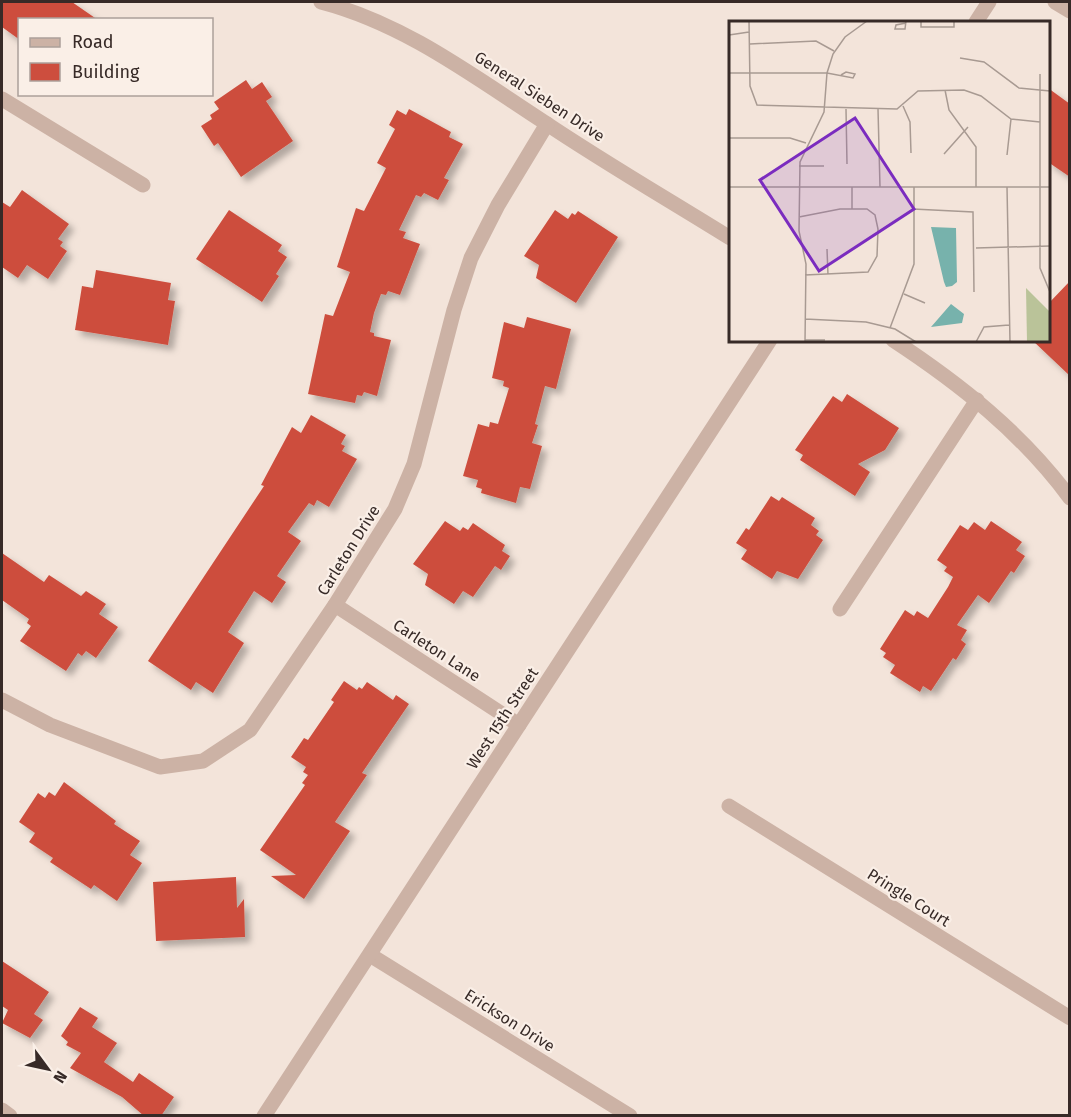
<svg xmlns="http://www.w3.org/2000/svg" width="1071" height="1117" font-family="'Fira Sans',sans-serif">
	<style>
		.building { fill: #cd4e3e; filter: url(#shadow) }
		.lines { fill: none; stroke-linecap: round; stroke-linejoin: round }
		.minor { stroke: #ccb2a5; stroke-width: 15 }
		.labels { text-anchor: middle; stroke-width: 4.5; stroke-linejoin: round; paint-order: stroke }
		.street-label { font-size: 16px; fill: #372a27; stroke: #faefe7 }
		.inset-road { fill: none; stroke: #a89a92; stroke-width: 1.5 }
		.view { fill: #7b2cbf; fill-opacity: 0.15; stroke: #7b2cbf; stroke-width: 3 }
		.inset-edge { fill: none; stroke: #372a27; stroke-width: 3 }
	</style>
	<defs>
		<filter id="shadow"><feDropShadow dx="5.5" dy="5.5" stdDeviation="3" flood-color="#0004"/></filter>
	</defs>
	<rect width="100%" height="100%" fill="#f3e4da"/>
	<g class="building">
		<polygon points="2,2 72,2 98,20 20,20 20,40 2,27"/>
		<polygon points="246,80 252,89 262,82 272,97 266,101 293,141 241,177 218,143 214,146 201,126 212,119 210,115 219,109 214,102"/>
		<polygon points="1048,88 1070,104 1070,177 1048,162"/>
		<polygon points="409,109 451,132 449,137 463,144 444,178 449,180 438,200 424,193 421,197 416,195 399,230 406,232 403,238 420,244 400,295 388,291 386,295 381,294 374,313 370,332 374,333 374,336 391,340 377,396 364,392 362,396 357,395 355,403 308,394 325,314 333,316 350,272 337,267 356,208 364,211 386,168 377,163 395,129 389,125 397,110 406,115"/>
		<polygon points="22,190 69,224 58,239 63,242 60,246 67,251 48,279 27,265 18,278 2,267 2,202 10,207"/>
		<polygon points="229,210 282,245 278,251 287,257 276,274 279,276 262,302 196,259"/>
		<polygon points="555,210 568,219 572,213 575,215 578,211 618,237 576,303 536,278 539,265 524,256"/>
		<polygon points="96,270 171,283 168,300 175,301 168,345 75,330 82,286 93,288"/>
		<polygon points="1070,281 1070,376 1032,340 1048,340 1048,304"/>
		<polygon points="527,317 571,329 556,389 545,386 535,424 538,425 532,443 542,446 530,489 520,487 516,503 481,493 482,489 476,487 478,480 463,476 478,424 489,427 490,422 498,424 509,388 503,386 504,381 492,378 504,322 524,328"/>
		<polygon points="847,394 899,428 885,450 858,464 870,472 855,496 800,460 803,455 795,450 833,396 842,402"/>
		<polygon points="311,415 346,435 341,444 345,446 342,451 357,459 329,507 317,500 314,506 309,503 288,532 301,541 277,576 286,582 272,603 254,591 228,632 244,643 213,693 196,682 191,690 148,661 264,486 261,485 292,427 301,433"/>
		<polygon points="771,496 779,501 782,497 815,518 811,525 819,531 816,535 823,540 798,579 777,571 772,579 741,559 747,550 736,543 746,528 749,530"/>
		<polygon points="445,521 460,531 463,527 468,530 473,523 505,545 502,551 510,556 501,570 495,566 473,597 463,591 454,604 425,585 428,574 413,564"/>
		<polygon points="991,521 1022,542 1016,550 1025,556 1014,573 1011,571 989,603 978,595 957,625 967,630 961,640 966,644 956,660 953,658 931,691 923,686 920,692 890,673 895,665 883,657 886,653 880,649 905,610 914,616 917,611 928,618 948,587 953,577 944,571 947,567 937,560 960,525 968,530 974,522 985,530"/>
		<polygon points="2,553 44,582 49,575 81,596 86,591 106,604 99,614 118,627 96,658 86,651 82,656 78,653 66,671 20,641 31,626 27,623 29,619 2,600"/>
		<polygon points="344,681 357,690 359,687 362,689 367,682 393,700 396,695 409,704 362,773 367,775 335,822 350,831 304,899 271,876 296,875 260,850 305,785 302,783 308,775 303,772 306,767 291,757 304,738 308,740 334,702 331,700"/>
		<polygon points="64,782 116,821 114,824 140,841 130,855 142,863 117,901 94,885 91,889 50,862 53,858 29,842 35,833 19,822 38,793 45,798 49,792 55,796"/>
		<polygon points="236,877 237,908 244,899 245,937 156,941 153,882"/>
		<polygon points="2,961 49,992 34,1014 43,1020 30,1038 2,1023 8,1010 2,1006"/>
		<polygon points="80,1007 98,1018 92,1027 117,1043 104,1062 133,1082 139,1073 174,1097 161,1116 144,1116 122,1097 70,1068 81,1053 66,1045 68,1042 61,1036"/>
	</g>
	<g class="lines">
		<g class="minor">
			<path d="M321,2C405,24 473,76 544,122C605,163 669,200 730,238"/>
			<polyline points="1055,2 1070,11"/>
			<polyline points="976,22 989,2"/>
			<polyline points="2,99 143,185"/>
			<path d="M893,340C960,384 1022,433 1070,498"/>
			<polyline points="335,605 519,725"/>
			<polyline points="840,609 977,400"/>
			<polyline points="2,700 50,725 160,767 203,761 250,730 335,605 395,509 414,464 454,310 471,258 498,205 547,124"/>
			<polyline points="729,806 1070,1018"/>
			<polyline points="370,955 630,1116"/>
			<polyline points="2,1110 10,1116"/>
			<polyline points="264,1116 770,340"/>
		</g>
	</g>
	<g class="labels">
		<g class="street-label">
			<text transform="translate(540 96) rotate(33)" y="6">General Sieben Drive</text>
			<text transform="translate(348 550) rotate(-58)" y="6">Carleton Drive</text>
			<text transform="translate(437 650) rotate(33)" y="6">Carleton Lane</text>
			<text transform="translate(502 718) rotate(-57)" y="6">West 15th Street</text>
			<text transform="translate(909 897) rotate(32)" y="6">Pringle Court</text>
			<text transform="translate(510 1020) rotate(32)" y="6">Erickson Drive</text>
		</g>
	</g>
	<g transform="translate(729 21)">
		<rect width="321" height="321" fill="#f3e4da"/>
		<path d="M297,267L321,291V321H298Z" fill="#bac399"/>
		<path d="M202,206L227,207L228,261L223,265L217,266L215,261ZM222,283L235,293L233,302L202,306Z" fill="#77b2ac"/>
		<path class="inset-road" d="M20,0L21,65L28,84L168,88L189,70L235,69L252,75L282,98L311,101M192,0V6H225V0M177,2L167,4L166,8H176L177,0M0,14L20,11M21,23L87,20L105,30M231,37L255,41L290,67L321,70M0,52H98L124,57L126,53L117,51L112,54M311,53V247L321,271M216,69L220,89L247,126V166M174,85L181,101L182,132M117,88L118,143M149,88L151,166M0,117H61L77,122M215,133L239,106M278,134L282,98M70,145H95M0,166H321M278,166L281,321M123,188V166M184,188L244,191L245,271M70,196L111,188H138L146,194L149,208L148,235L139,251L76,254M247,227L321,225M98,228L99,254M175,273L196,282M76,298L137,301L166,308L187,321M161,307L185,243V166M76,319H96M76,321L77,243L70,210L71,141L95,91L98,52L104,33L116,16L138,0M247,321L255,306L280,304"/>
		<path class="view" d="M126,97L185,188L90,250L31,159Z"/>
		<rect width="321" height="321" class="inset-edge"/>
	</g>
	<rect width="1071" height="1117" fill="none" stroke="#372a27" stroke-width="6"/>
	<rect x="18" y="18" width="195" height="78" fill="#faefe7" stroke="#aca09a" stroke-width="1.5"/>
	<rect x="30" y="38" width="30" height="9" fill="#ccb2a5" stroke="#aca09a" stroke-width="1.5"/>
	<text x="72" y="48" font-size="18" fill="#372a27">Road</text>
	<rect x="30" y="63" width="30" height="18" fill="#cd4e3e" stroke="#aca09a" stroke-width="1.5"/>
	<text x="72" y="78" font-size="18" fill="#372a27">Building</text>
	<g transform="translate(48 1069) rotate(123)" stroke="#faefe7" stroke-width="4.5" paint-order="stroke">
	<path d="M0-4.5L10 22L0 15L-10 22Z" fill="#372a27"/>
	<text y="-9" font-size="16" font-weight="bold" text-anchor="middle" fill="#372a27">N</text>
	</g>
</svg>
